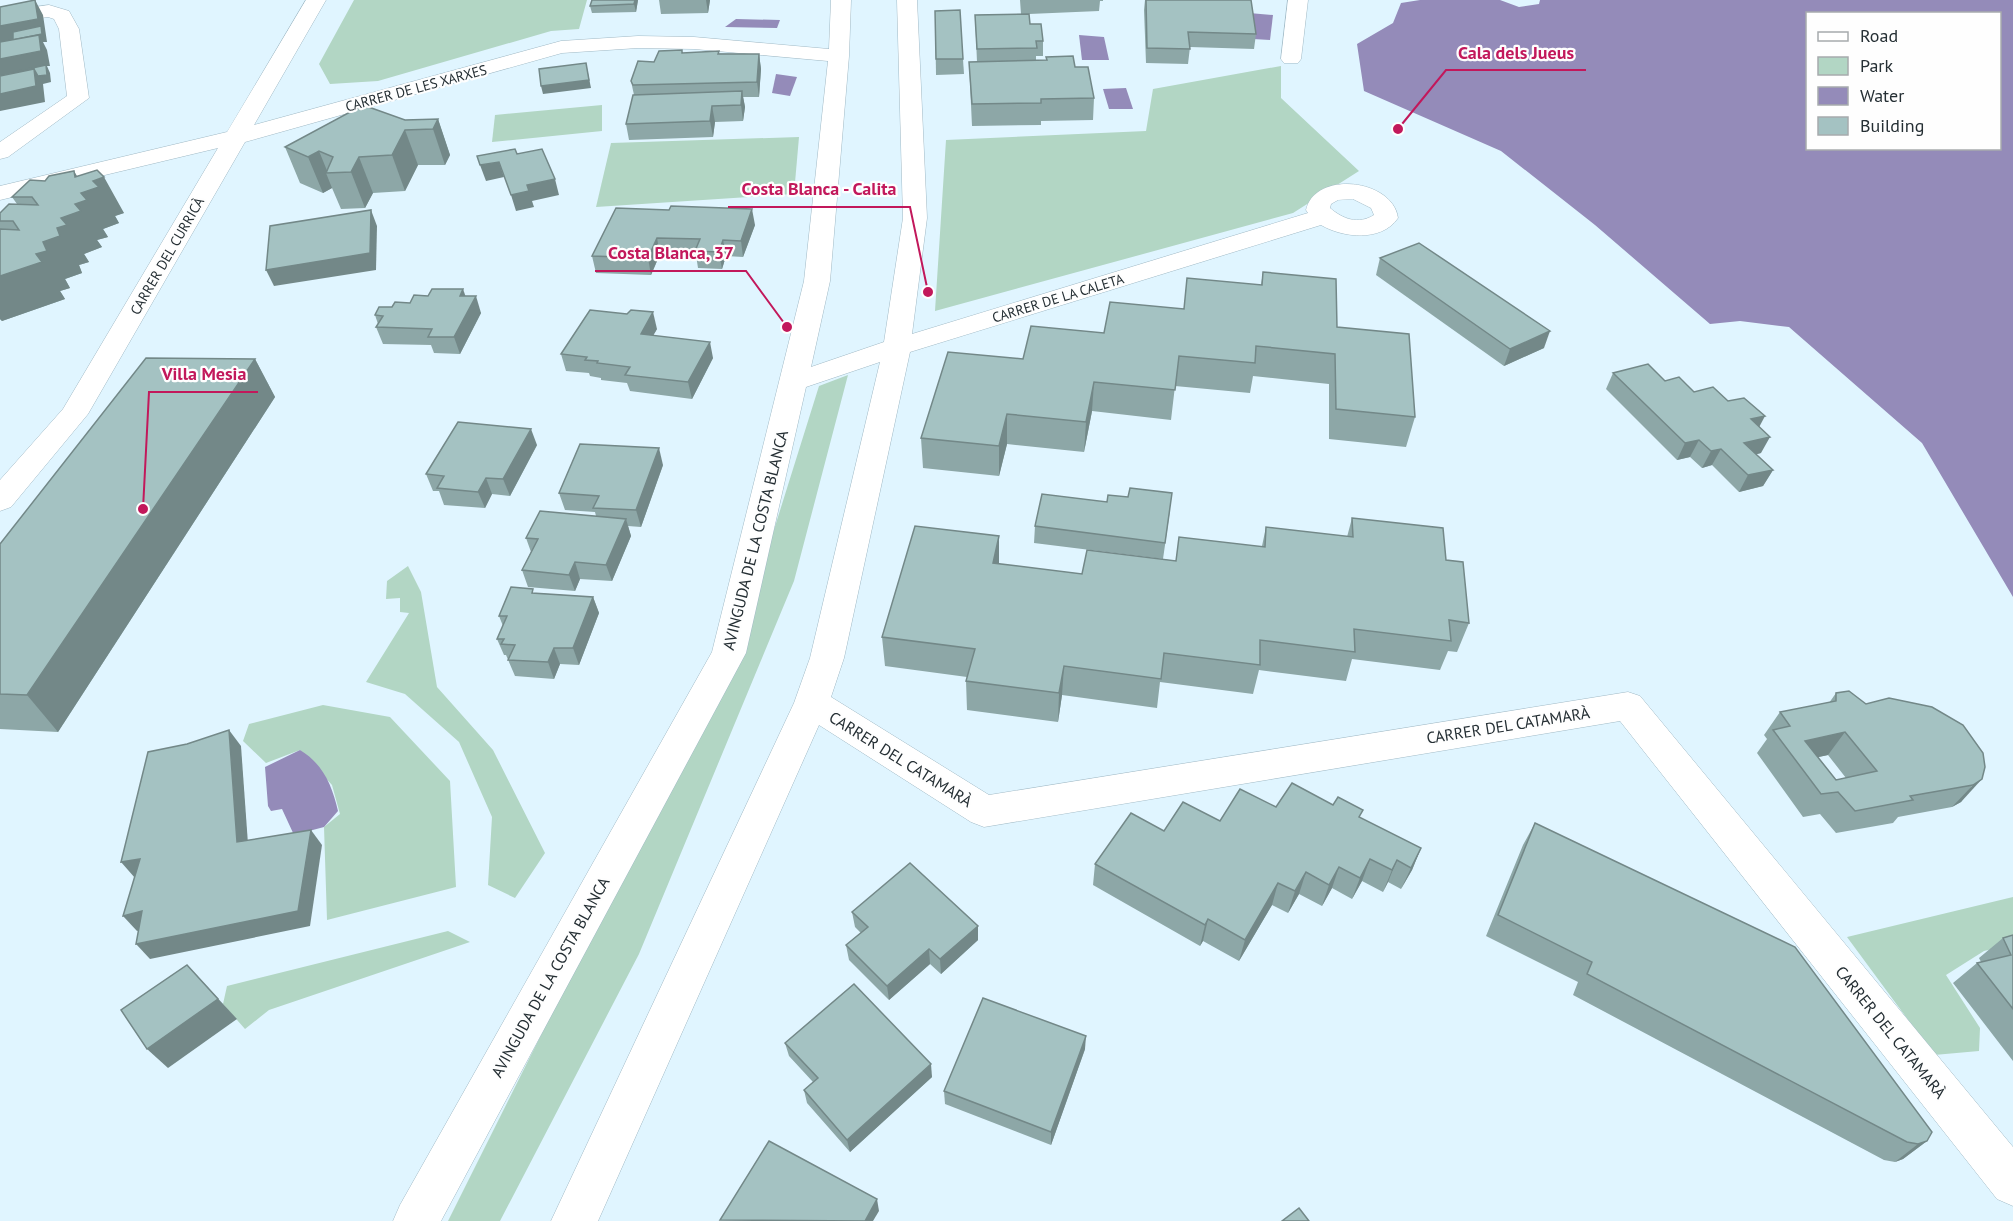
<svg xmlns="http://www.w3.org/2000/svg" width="2013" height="1221" font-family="'PT Sans',sans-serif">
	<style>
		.green { fill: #b2d6c4 }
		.water { fill: #948bb9; fill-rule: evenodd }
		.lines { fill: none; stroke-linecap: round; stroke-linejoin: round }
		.minor-casing { stroke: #a0b9c5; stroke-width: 1 }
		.minor { fill: #fff; fill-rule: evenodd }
		.wall { fill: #8da7a7; fill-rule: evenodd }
		.shaded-wall { fill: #738888 }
		.building { fill: #a4c2c2; stroke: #738888; stroke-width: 1.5; fill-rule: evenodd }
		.labels { text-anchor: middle; stroke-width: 4.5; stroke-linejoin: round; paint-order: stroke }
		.far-street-label { font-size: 14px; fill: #252f34; stroke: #fefefe }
		.street-label { font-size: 16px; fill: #252f34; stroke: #fefefe }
		.leader { fill: none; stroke: #c2185b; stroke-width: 2 }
		.callout-dot { fill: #c2185b; stroke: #fefefe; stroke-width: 2 }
		.callout-label { font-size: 18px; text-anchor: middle; font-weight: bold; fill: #c2185b; stroke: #fefefe; stroke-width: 4.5; stroke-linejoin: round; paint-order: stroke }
	</style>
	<rect width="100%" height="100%" fill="#e0f5ff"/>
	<g class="green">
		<polygon points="354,0 587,0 579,29 551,31 378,81 330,84 319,64"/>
		<polygon points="1281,66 1281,98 1359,171 1293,213 935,311 946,140 1146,131 1153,89"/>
		<polygon points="602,105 602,131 492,142 495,115"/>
		<polygon points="799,137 794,194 596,207 611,143"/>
		<polygon points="848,375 794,581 639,954 500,1221 448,1221 741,635 819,386"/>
		<polygon points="408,566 421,592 437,687 493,750 545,853 515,898 488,885 492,817 459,742 405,694 366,682 409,613 400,612 400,598 386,599 387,581"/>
		<polygon points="323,705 390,717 450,781 456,887 327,920 324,827 340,814 332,785 300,750 266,763 243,741 249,724"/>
		<polygon points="2013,897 2013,944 1984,951 1946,975 1980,1028 1979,1051 1934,1055 1847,937"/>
		<polygon points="448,931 470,942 269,1010 245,1029 223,1004 227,986"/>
	</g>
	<g class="water">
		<path d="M1420,0H1500L1519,7L1539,4L1540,0H2013V597L1922,443L1789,327L1740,321L1710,324L1595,225L1501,151L1364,91L1357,44L1393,23L1401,3ZM1808,14H2000V148H1808Z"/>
		<polygon points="1249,13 1273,15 1270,40 1253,39"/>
		<polygon points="736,19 780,20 777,28 725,27"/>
		<polygon points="1079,35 1104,37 1109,60 1082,60"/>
		<polygon points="776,74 797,77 790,96 772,93"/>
		<polygon points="1126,88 1133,109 1109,109 1103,89"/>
		<path d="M300,750C323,764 332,785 338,811L324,827L294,835L282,809L271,811L268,806L265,767Z"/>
	</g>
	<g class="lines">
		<defs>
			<g id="minor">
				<path d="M306,0H326L254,125L561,41L638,36L694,37L829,49L831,0H851L849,56L830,281L811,367L884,342L903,218L897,0H917L927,218L912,334L1308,213L1306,210C1315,170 1393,179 1398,218C1382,242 1343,238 1321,225L910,352L844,658L831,697L989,795L1628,692L1640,696L2013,1147V1206L1997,1199L1620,721L984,827L971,822L819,725L598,1221H551L794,703L810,658L880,362L806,387L746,653L441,1221H393L400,1205L712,652L804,281L828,61L694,49L638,48L562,53L245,142L88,414L11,507L0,511V480L63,409L218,148L0,200V186L227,132ZM1353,199L1371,208L1374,215C1358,225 1343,219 1330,208L1331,204L1338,200Z"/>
				<polygon points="1288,0 1308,0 1301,59 1298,63 1284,63 1281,59"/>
				<polygon points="49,5 69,11 79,29 89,98 8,157 0,159 0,142 67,96 59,29 54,19 48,17 0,24 0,12"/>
			</g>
		</defs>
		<use href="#minor" class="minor-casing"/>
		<use href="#minor" class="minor"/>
	</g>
	<g class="wall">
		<polygon points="638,0 636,12 592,13 590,6"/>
		<polygon points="659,0 710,0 708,13 661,14"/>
		<polygon points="1020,0 1103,0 1103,1 1100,1 1099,11 1029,14 1030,24 1043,41 1043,56 1036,56 1036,61 1075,67 1094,98 1093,120 1041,121 1041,125 972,126 969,62 977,62 975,15 1021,14"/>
		<polygon points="1145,0 1251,0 1256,34 1254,49 1190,47 1188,64 1146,63 1144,10"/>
		<polygon points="935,11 963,59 964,74 936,75"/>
		<polygon points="682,53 759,54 761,69 759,97 743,97 745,107 743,121 715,122 713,137 629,140 626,124 634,95 631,81 654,62"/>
		<polygon points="438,119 450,155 445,165 418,165 405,191 373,193 365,208 341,209 332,188 323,193 300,183 285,147 405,120"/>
		<polygon points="77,176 124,213 115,216 119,223 103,229 108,237 97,240 102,247 84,254 89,262 79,265 82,273 65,279 70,288 60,291 65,299 2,321 0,319 0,213 17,204 12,197 45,181"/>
		<polygon points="616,208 755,225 743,257 726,256 722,269 698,268 696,255 660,254 651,275 596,273 592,256"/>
		<polygon points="1380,258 1544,348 1504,366 1376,275"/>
		<polygon points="1263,272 1337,327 1415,417 1406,447 1329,439 1329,384 1253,376 1250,393 1175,386 1171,420 1092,411 1084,452 1007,444 999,476 923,468 921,438 1023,359 1261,285"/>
		<polygon points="465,296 481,313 460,354 434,353 431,345 383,344 376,327 378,324 375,315 410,303"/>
		<polygon points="657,329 653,335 713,358 692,399 630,391 627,383 601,380 601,378 590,376 589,373 566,371 561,354"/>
		<polygon points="255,359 275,397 58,732 0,729 0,544"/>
		<polygon points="1613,373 1665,381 1694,392 1728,401 1759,427 1761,453 1756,454 1773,470 1763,486 1739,492 1712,465 1702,468 1690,457 1677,460 1606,389"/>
		<polygon points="537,445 510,496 492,494 485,508 444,505 439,491 433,491 426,474"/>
		<polygon points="663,465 641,527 628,526 631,536 612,581 580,579 575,591 528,587 522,570 531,552 526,538 596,516 595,512 565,510 559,493"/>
		<polygon points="1170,510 1163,559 1175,561 1262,546 1266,527 1347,537 1352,518 1446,560 1469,623 1457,652 1448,651 1440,670 1352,659 1346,681 1259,670 1253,694 1160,682 1157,708 1062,695 1058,722 967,710 966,681 967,677 885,666 882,637 999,564 1082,574 1163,559 1034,543 1035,526"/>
		<polygon points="535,593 593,597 599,613 579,665 560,664 554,679 515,676 506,655 504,655 497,639 503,626 499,616"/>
		<path d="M1836,693L1866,704L1985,767L1961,802L1952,807L1898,817L1893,823L1836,833L1820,814L1803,817L1757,753L1767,739L1764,735L1780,712L1829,703ZM1828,755L1846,778L1836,780L1818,757Z"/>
		<polygon points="1276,807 1361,818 1421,848 1412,870 1401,889 1388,882 1383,892 1362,881 1352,899 1332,888 1322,906 1299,894 1288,913 1272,905 1239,961 1203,941 1200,946 1093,885 1095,864 1164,831 1220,821"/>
		<polygon points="1535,823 1927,1141 1903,1159 1895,1162 1884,1160 1573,995 1578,982 1486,936 1523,845"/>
		<polygon points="852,912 978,940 941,974 930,964 889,1000 849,960 846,945 861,933 855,927"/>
		<polygon points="2013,935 2013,1061 1953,983 1977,963 1981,962 1979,958 2003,938"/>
		<polygon points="785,1043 932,1077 850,1152 807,1103 804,1090 813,1082 789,1056"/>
		<polygon points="1085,1049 1051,1145 945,1104 944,1091"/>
	</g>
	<g class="shaded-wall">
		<polygon points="35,0 43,15 47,42 43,42 47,50 50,66 47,66 50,73 51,82 43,84 45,102 0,111 0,94 34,69 46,66 0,76 0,26"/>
		<polygon points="635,0 638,0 636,12 634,4"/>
		<polygon points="706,0 710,0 708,13"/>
		<polygon points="759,54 761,69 759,97 757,82"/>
		<polygon points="586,63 591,88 543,94 541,86"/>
		<polygon points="742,91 745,107 743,121 741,105"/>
		<polygon points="712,106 715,122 713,137 710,121"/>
		<polygon points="438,119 450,155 445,165 433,129"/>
		<polygon points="405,130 418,165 405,191 392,155"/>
		<polygon points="319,151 328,173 326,173 332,188 323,193 308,157"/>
		<polygon points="359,157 373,193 365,208 351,172"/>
		<polygon points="499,162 504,177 486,181 480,165"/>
		<polygon points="74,171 86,191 93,181 104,177 124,213 115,216 119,223 103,229 108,237 97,240 102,247 84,254 89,262 79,265 82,273 65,279 70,288 60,291 65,299 2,321 0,319 0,276 36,254 43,242 57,228 61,218 75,204 75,177"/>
		<polygon points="555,179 559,195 532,201 534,207 516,211 511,195 527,185"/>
		<polygon points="752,209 755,225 743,257 741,241"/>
		<polygon points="371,210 377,226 376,270 274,286 266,270"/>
		<polygon points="657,238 660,254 651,275 648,258"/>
		<polygon points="723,240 726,256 722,269 719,252"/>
		<polygon points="463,289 469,306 460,296"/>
		<polygon points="476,296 481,313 460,354 454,337"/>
		<polygon points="653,312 657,329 645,350 641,334"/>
		<polygon points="1550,331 1544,348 1504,366 1510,349"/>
		<polygon points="710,342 713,358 692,399 688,382"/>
		<polygon points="255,359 275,397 58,732 27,695"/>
		<polygon points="1094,382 1092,411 1084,452 1086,422"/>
		<polygon points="1007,414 1007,444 999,476 999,446"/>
		<polygon points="1765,416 1756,433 1751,419"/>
		<polygon points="531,429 537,445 510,496 503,479"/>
		<polygon points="1770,437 1761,453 1735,460 1744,443"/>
		<polygon points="1699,440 1690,457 1677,460 1685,443"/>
		<polygon points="659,448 663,465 641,527 636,510"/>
		<polygon points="1721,449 1712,465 1702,468 1711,451"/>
		<polygon points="1773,470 1763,486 1739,492 1748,475"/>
		<polygon points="486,478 492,494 485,508 478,492"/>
		<polygon points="626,519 631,536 612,581 606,565"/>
		<polygon points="999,536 999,565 993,563"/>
		<polygon points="575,562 580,579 575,591 569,575"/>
		<polygon points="593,597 599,613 579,665 573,648"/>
		<polygon points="554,648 560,664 554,679 548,662"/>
		<polygon points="1064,666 1062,695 1058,722 1059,693"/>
		<polygon points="229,730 241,746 249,858 237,842"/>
		<polygon points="1845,732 1828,755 1796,762 1805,741"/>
		<polygon points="1982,779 1961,802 1952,807 1973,785"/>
		<polygon points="311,830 322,845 310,926 150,959 136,944"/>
		<polygon points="1421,848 1412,870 1401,889 1411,868"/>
		<polygon points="140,859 135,878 121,862"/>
		<polygon points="1370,859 1362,881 1352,899 1360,878"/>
		<polygon points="1397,860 1388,882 1383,892 1392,870"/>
		<polygon points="1339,867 1332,888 1322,906 1329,885"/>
		<polygon points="1306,872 1299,894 1288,913 1295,891"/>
		<polygon points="1278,883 1272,905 1239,961 1245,940"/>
		<polygon points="142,911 156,926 137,931 123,916"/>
		<polygon points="1208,919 1203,941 1200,946 1205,925"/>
		<polygon points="978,926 978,940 941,974 940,959"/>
		<polygon points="929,949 930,964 889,1000 887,986"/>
		<polygon points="187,965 237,1019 168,1068 147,1049"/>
		<polygon points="1086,1036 1085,1049 1051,1145 1051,1132"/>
		<polygon points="931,1064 932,1077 850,1152 847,1140"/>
		<polygon points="1927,1141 1903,1159 1895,1162 1918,1144"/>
		<polygon points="877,1199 879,1211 873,1221 865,1221"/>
	</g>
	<g class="building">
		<polygon points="35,0 38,19 0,26 0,7"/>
		<polygon points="592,0 635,0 634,4 590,6"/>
		<polygon points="1146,0 1251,0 1256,34 1188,32 1190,49 1147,48"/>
		<polygon points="960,10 963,59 936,59 935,11"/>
		<polygon points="1029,14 1030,24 1041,24 1043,41 1036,41 1037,48 977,49 975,15"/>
		<polygon points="41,26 42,34 13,40 13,32"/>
		<polygon points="39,35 41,51 0,59 0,42"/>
		<polygon points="682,50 682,53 719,51 718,54 759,54 757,82 633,85 631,81 638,61 654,62 659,51"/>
		<polygon points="1073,56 1075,67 1088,67 1094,98 1041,99 1041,103 972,104 969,62 1047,60 1046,57"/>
		<polygon points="586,63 589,80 541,86 539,69"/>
		<polygon points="46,65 47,75 38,76 34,69 15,73 14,72"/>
		<polygon points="34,69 36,86 0,94 0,76"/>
		<polygon points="742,91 741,105 712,106 710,121 626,124 633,95"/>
		<polygon points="363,105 405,120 438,119 433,129 405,130 392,155 359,157 351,172 326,173 333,157 319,151 308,157 285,147"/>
		<polygon points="515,149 517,154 542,149 555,179 527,185 529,191 511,195 499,162 480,165 477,156"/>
		<polygon points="97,170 104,177 93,181 99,187 81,193 87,200 75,204 81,211 61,218 67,225 57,228 60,236 43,242 47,251 36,254 42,262 0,276 0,229 19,230 13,221 0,221 0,213 9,204 38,205 32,197 12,197 30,180 45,181 49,176 74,171 75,177"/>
		<polygon points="671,206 752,209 741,241 723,240 719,252 695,251 700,239 657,238 648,258 592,256 616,208 669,210"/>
		<polygon points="371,210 370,253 266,270 270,226"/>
		<polygon points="1419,243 1550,331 1510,349 1380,258"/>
		<polygon points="1263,272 1336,279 1337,327 1409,334 1415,417 1336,409 1335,354 1256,346 1255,363 1179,356 1175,390 1094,382 1086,422 1007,414 999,446 921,438 948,352 1023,359 1031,326 1104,333 1110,302 1184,309 1187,278 1262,285"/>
		<polygon points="432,289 463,289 460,296 476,296 454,337 428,337 432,329 376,327 383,316 375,315 379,307 392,307 395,302 410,303 414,295 428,296"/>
		<polygon points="590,310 627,314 631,310 653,312 641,334 710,342 688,382 625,375 630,367 597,363 598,361 585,360 587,357 561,354"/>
		<polygon points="146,358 255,359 27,695 0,694 0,544"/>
		<polygon points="1648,364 1665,381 1679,377 1694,392 1713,387 1728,401 1744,398 1765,416 1751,419 1770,437 1744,443 1773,470 1748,475 1721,449 1711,451 1699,440 1685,443 1613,373"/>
		<polygon points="458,422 531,429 503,479 486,478 478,492 437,488 444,476 426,474"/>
		<polygon points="580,444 659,448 636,510 593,508 599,496 559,493"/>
		<polygon points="1130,488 1172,493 1165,543 1035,526 1042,494 1107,502 1108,495 1128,497"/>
		<polygon points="540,511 626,519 606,565 575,562 569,575 522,570 538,539 526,538"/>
		<polygon points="1352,518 1443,528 1446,560 1463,562 1469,623 1449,620 1451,641 1354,629 1355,652 1260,640 1260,665 1164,653 1161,679 1064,666 1059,693 966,681 975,649 882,637 915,526 999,536 993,563 1082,574 1087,550 1176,561 1179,537 1265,547 1266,527 1353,537"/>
		<polygon points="511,587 533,589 532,593 593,597 573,648 554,648 548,662 508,660 515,645 501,644 504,639 497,639 507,616 499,616"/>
		<path d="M1849,691L1866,704L1889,698L1932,707L1963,725L1983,753L1985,767L1982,779L1973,785L1910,796L1913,800L1855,811L1838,792L1821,794L1773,730L1790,726L1780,712L1836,701V693ZM1845,732L1877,771L1836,780L1805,741Z"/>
		<polygon points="229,730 237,842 311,830 298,911 136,944 142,911 123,916 140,859 121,862 148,752 187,744"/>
		<polygon points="1292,783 1333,805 1338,797 1363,810 1359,817 1421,848 1411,868 1397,860 1392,870 1370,859 1360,878 1339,867 1329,885 1306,872 1295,891 1278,883 1245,940 1208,919 1205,925 1095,864 1131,813 1164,831 1183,802 1220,821 1240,789 1276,807"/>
		<polygon points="1535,823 1795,947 1932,1132 1927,1141 1918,1144 1907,1142 1587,974 1592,962 1498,915"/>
		<polygon points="910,863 978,926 940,959 929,949 887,986 846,945 868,927 852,912"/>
		<polygon points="2013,935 2013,1009 1977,963 2011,955 2003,938"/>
		<polygon points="187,965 218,999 147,1049 121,1010"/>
		<polygon points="854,984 931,1064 847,1140 804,1090 818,1078 785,1043"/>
		<polygon points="983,998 1086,1036 1051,1132 944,1091"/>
		<polygon points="769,1141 877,1199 865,1221 720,1220"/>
		<polygon points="1299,1208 1309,1221 1282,1221"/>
	</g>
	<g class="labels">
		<g class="far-street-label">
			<text transform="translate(416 88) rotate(-15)" y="5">CARRER DE LES XARXES</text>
			<text transform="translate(167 256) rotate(-60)" y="5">CARRER DEL CURRICÀ</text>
			<text transform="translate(1058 298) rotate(-17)" y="5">CARRER DE LA CALETA</text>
		</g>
		<g class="street-label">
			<text transform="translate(755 540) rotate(-76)" y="6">AVINGUDA DE LA COSTA BLANCA</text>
			<text transform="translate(1508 725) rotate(-9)" y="6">CARRER DEL CATAMARÀ</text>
			<text transform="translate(901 759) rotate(32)" y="6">CARRER DEL CATAMARÀ</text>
			<text transform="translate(550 977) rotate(-61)" y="6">AVINGUDA DE LA COSTA BLANCA</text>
			<text transform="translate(1891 1032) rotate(51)" y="6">CARRER DEL CATAMARÀ</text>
		</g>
	</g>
	<path class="leader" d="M1398 129L1446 70H1586M928 292L910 207H728M787 327L746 271H595M143 509L149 392H258"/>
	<g class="callout-dot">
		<circle cx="1398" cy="129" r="6"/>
		<circle cx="928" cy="292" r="6"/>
		<circle cx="787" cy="327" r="6"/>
		<circle cx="143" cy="509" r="6"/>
	</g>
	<g class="callout-label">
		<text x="1516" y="59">Cala dels Jueus</text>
		<text x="819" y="195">Costa Blanca - Calita</text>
		<text x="671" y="259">Costa Blanca, 37</text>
		<text x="204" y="380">Villa Mesia</text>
	</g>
	<rect x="1806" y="12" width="195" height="138" fill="#fefefe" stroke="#a7abad" stroke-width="1.5"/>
	<rect x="1818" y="32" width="30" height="9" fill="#ffffff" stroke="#a7abad" stroke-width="1.5"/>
	<text x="1860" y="42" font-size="18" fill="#252f34">Road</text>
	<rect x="1818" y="57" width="30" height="18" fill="#b2d6c4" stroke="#a7abad" stroke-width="1.5"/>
	<text x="1860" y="72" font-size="18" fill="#252f34">Park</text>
	<rect x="1818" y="87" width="30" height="18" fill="#948bb9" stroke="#a7abad" stroke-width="1.5"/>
	<text x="1860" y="102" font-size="18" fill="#252f34">Water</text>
	<rect x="1818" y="117" width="30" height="18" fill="#a4c2c2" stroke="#a7abad" stroke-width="1.5"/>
	<text x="1860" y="132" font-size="18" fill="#252f34">Building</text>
</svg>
